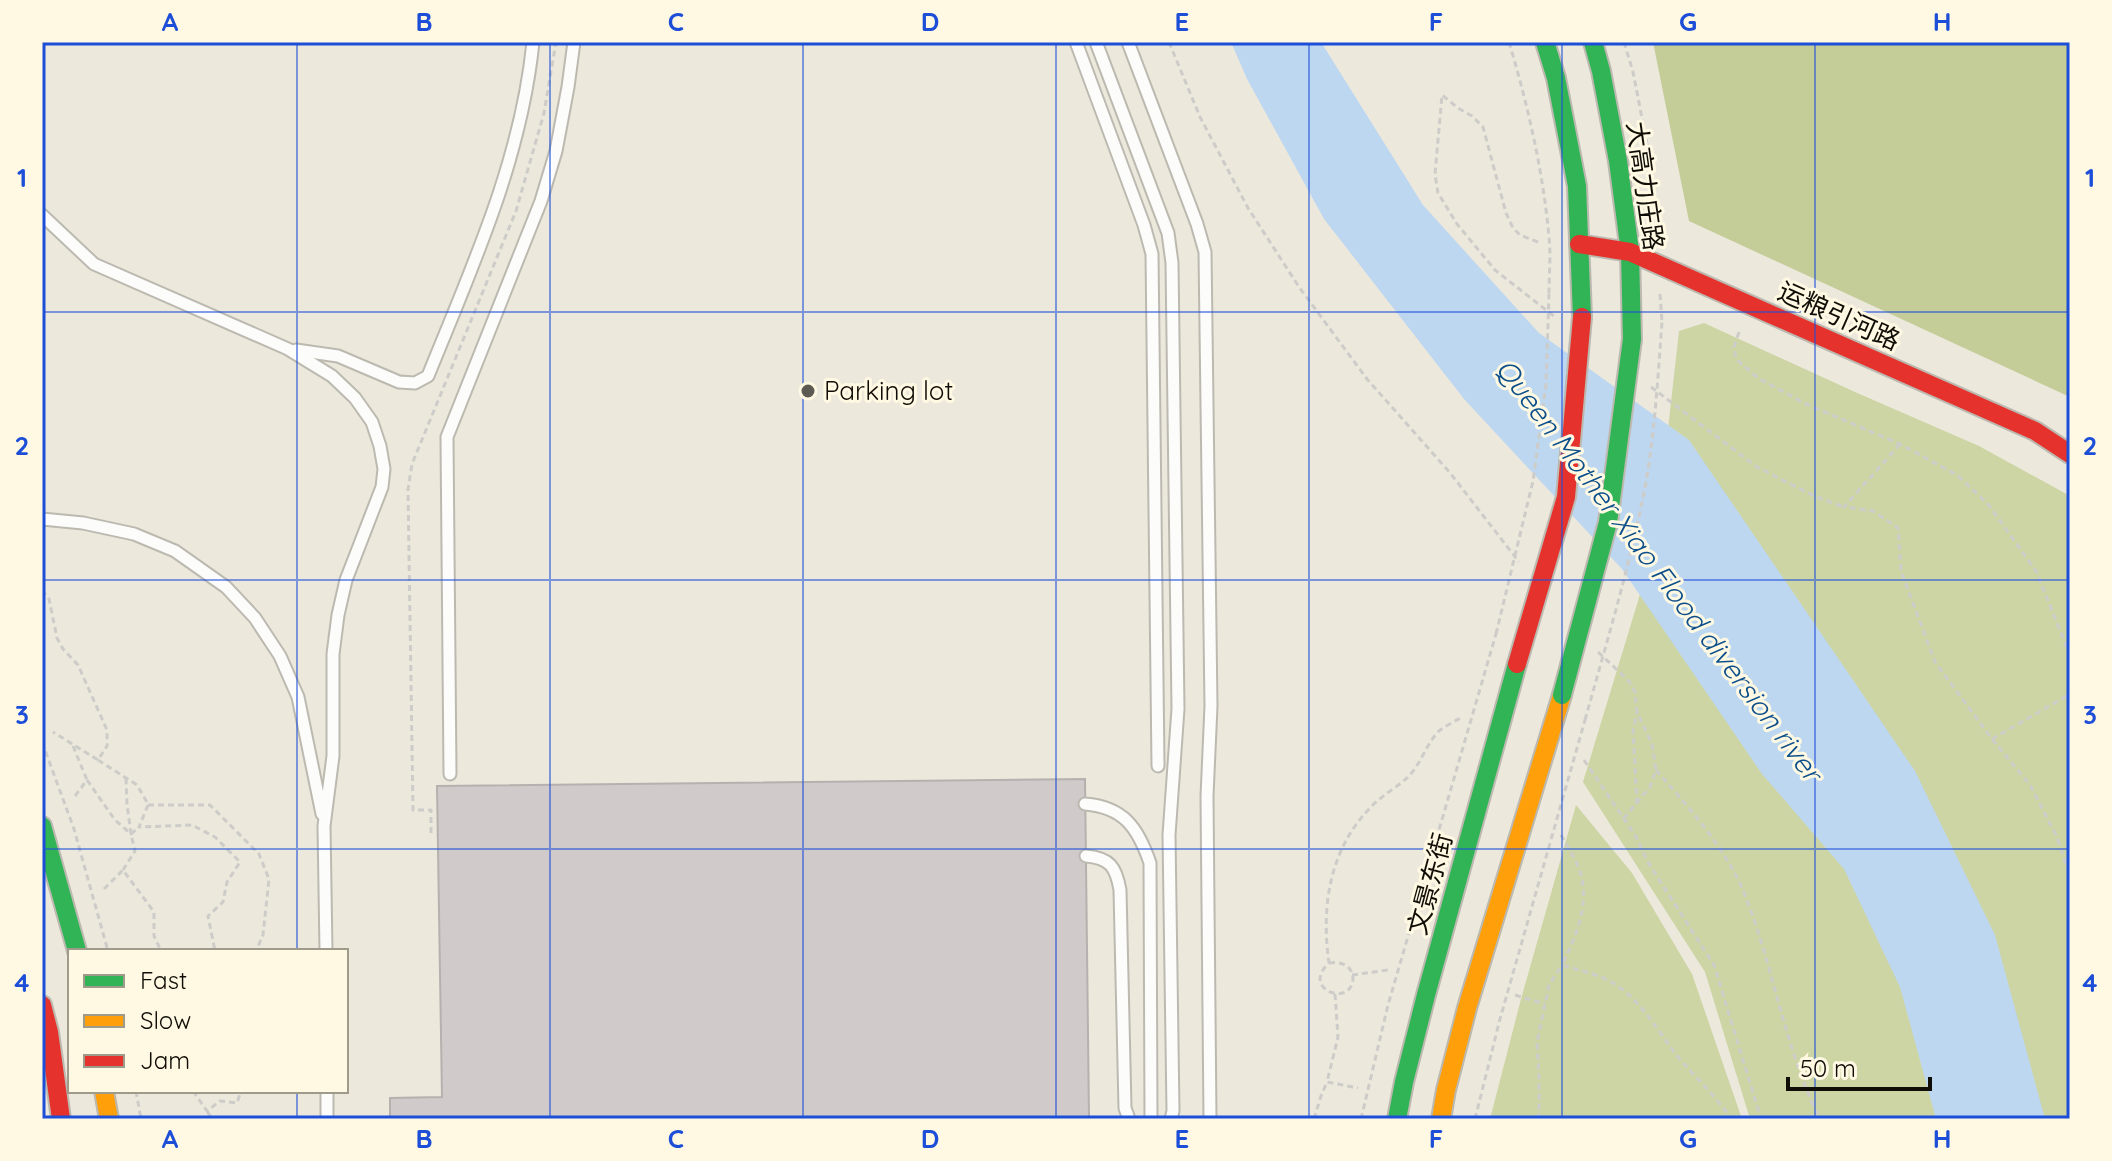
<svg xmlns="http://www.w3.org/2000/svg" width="2112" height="1161" font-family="Quicksand,'Noto Sans SC',sans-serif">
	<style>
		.green { fill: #cdd5a4 }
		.forest { fill: #c4cc97 }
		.water { fill: #bed7f0 }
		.building { fill: #d0cbca; stroke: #b5b1ae; stroke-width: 2 }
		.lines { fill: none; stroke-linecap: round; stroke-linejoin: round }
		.lane-casing { stroke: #bcb9b0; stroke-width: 15 }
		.fast-casing { stroke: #bcb9b0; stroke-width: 22 }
		.slow-casing { stroke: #bcb9b0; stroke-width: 22 }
		.jam-casing { stroke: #bcb9b0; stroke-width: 22 }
		.path { stroke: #cdccc9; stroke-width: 3; stroke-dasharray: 6 4; stroke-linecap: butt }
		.lane { stroke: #fcfcfa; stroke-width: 11 }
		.fast { stroke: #30b455; stroke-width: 18 }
		.slow { stroke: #ff9f0a; stroke-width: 18 }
		.jam { stroke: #e5322d; stroke-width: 18 }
		.fast-bridge-casing { stroke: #bcb9b0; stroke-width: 22; stroke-linecap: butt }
		.jam-bridge-casing { stroke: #bcb9b0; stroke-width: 22; stroke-linecap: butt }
		.path-bridge { stroke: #cdccc9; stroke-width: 3; stroke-dasharray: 6 4; stroke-linecap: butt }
		.fast-bridge { stroke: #30b455; stroke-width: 18 }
		.jam-bridge { stroke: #e5322d; stroke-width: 18 }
		.grid { fill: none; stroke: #1d4ed8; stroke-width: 2; stroke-opacity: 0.55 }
		.poi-dot { fill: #5c5a51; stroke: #fff9e3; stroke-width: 3 }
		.labels { text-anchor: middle; stroke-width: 6; stroke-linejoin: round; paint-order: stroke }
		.street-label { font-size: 26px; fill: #0f0d06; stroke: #fff9e3 }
		.poi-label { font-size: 26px; fill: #0f0d06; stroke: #fff9e3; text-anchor: start }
		.water-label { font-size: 28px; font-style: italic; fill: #0c4f8b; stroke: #fff9e3 }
		.neatline { fill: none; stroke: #1d4ed8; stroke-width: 3 }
		.grid-label { font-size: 26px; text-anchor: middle; font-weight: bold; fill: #1d4ed8 }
	</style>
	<rect width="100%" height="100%" fill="#ece8dc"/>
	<g class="green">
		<polygon points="1704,323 1855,392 1979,446 2070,496 2070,1119 1750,1119 1705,972 1583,782 1655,545 1679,331"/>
		<polygon points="1576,805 1632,873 1692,974 1742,1119 1490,1119 1521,999"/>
	</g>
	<polygon class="forest" points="1653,42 2070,42 2070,397 1689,221"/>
	<polygon class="water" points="1231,42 1321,42 1423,205 1539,333 1689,440 1915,771 1995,935 2045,1119 1936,1119 1900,987 1844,869 1762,774 1622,569 1464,399 1324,219 1247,79"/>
	<polygon class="building" points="1085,779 1089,1119 390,1119 390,1098 442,1097 437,786"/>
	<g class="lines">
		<defs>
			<g id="lane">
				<polyline points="1076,42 1144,225 1152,254 1158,766"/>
				<polyline points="1096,42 1168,233 1172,263 1178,709 1169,835 1173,1111 1171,1119"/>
				<polyline points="1128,42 1197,224 1205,252 1211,706 1207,796 1210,1119"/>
				<polyline points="42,215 94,264 288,349 332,376 355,398 372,422 380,446 384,469 382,487 346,580 338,615 333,654 333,756 324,826 326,951"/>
				<path d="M296,350L338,356L399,382L415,383L428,376C472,267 521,161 533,42"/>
				<polyline points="42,519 83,523 134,534 175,551 226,587 255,618 280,656 298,697 322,814"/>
				<polyline points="450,774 447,437 541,201 556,151 568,87 574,42"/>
				<path d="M1085,804C1124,807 1138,828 1150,863L1151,1119"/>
				<path d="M1086,856C1110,858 1116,867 1120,890L1125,1108L1129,1119"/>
				<polyline points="327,1091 327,1119"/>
			</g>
			<g id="fast">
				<polyline points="1545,42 1556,78 1577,186 1582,317"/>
				<polyline points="1593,42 1601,71 1618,161 1630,252 1632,339"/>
				<polyline points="42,826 77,951"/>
				<polyline points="1397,1119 1404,1082 1426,995 1517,664"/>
			</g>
			<g id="slow">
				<polyline points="104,1091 109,1119"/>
				<polyline points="1441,1119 1446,1090 1467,1008 1562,695"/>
			</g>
			<g id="jam">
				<polyline points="1579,244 1630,252 2035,431 2070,454"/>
				<polyline points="42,1005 49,1032 61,1119"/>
			</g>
		</defs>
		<use href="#lane" class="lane-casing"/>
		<use href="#fast" class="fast-casing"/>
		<use href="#slow" class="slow-casing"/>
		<use href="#jam" class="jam-casing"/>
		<g class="path">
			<polyline points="1169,42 1200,117 1248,208 1299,287 1367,379 1451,474 1519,562"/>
			<path d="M1509,42C1528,106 1543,171 1549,237C1551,256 1549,275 1549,294"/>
			<polyline points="1624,42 1633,72 1651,164 1657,235"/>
			<polyline points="1538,242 1520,235 1513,228 1506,213 1483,127 1472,116 1458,108 1442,95 1435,174 1438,193 1457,224 1495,270 1555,317"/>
			<polyline points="1660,294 1662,322"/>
			<polyline points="1739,332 1734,347 1736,359 1758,378 1806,404 1900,444 1957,475 1988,504 2036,571 2070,655"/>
			<polyline points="1651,387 1757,467 1814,496 1844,507"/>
			<polyline points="1900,444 1844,507 1873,511 1898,528 1901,571 1935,662 1992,739 2030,785 2057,837 2070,877"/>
			<polyline points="42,590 49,599 57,638 63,649 78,665 107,730 107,746 98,760 53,732"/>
			<polyline points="1598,652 1628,680 1635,692 1637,712 1652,744 1656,770 1650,787 1623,819"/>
			<polyline points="1992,739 2070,694"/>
			<polyline points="42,742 74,829 108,951"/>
			<polyline points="73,746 87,780"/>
			<polyline points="98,760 137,785 148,804"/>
			<polyline points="1584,760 1635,835 1649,864 1714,965 1761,1119"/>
			<path d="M1656,770C1687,806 1722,843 1742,888C1768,950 1779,1017 1803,1080C1808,1093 1813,1107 1820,1119"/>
			<polyline points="75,796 87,780 115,820 131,834 127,804 126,779"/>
			<polyline points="1637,804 1633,731 1637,712"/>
			<polyline points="148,805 139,827 192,825 215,837 240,862 227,882 223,902 208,916 215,951"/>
			<polyline points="148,805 210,805 259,854 269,879 263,935 256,951"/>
			<polyline points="431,833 431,810 413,810 408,490 412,464 516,211 544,113 556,42"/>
			<path d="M1561,835C1568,847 1577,861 1581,875C1589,907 1576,936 1562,965C1582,971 1603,975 1619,987C1643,1004 1658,1031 1675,1053C1693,1076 1715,1094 1731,1119"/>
			<polyline points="123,870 135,851 131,834 138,828"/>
			<polyline points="104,889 123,870 154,912 154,936 161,951"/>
			<path d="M1329,963C1340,961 1353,965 1353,979C1351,1008 1300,989 1329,963C1321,908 1329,850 1370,808C1381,796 1396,788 1408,777C1421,764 1426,744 1439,731C1445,726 1454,722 1460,718"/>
			<polyline points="1352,975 1388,970"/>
			<polyline points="1335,994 1338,1037 1327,1082 1358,1088"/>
			<polyline points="1515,995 1545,1004"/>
			<polyline points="136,1091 141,1119"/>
			<polyline points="193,1091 207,1111 220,1101 237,1103 241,1091"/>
			<polyline points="207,1111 212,1119"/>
			<polyline points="1314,1119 1321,1096 1327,1082"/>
			<polyline points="1361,1119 1388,1005 1496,634"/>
			<polyline points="1475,1119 1500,1019 1585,720"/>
			<polyline points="1537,1119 1539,1114 1539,1078 1537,1042 1549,985 1562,965"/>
		</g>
		<use href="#lane" class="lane"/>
		<use href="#fast" class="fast"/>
		<use href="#slow" class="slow"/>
		<use href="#jam" class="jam"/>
		<defs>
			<polyline id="fast-bridge" points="1562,695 1608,522 1632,339"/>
			<polyline id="jam-bridge" points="1517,664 1566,497 1582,317"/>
		</defs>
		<use href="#fast-bridge" class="fast-bridge-casing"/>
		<use href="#jam-bridge" class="jam-bridge-casing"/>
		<g class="path-bridge">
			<polyline points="1496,634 1533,481 1546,385 1549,294"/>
			<path d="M1585,720C1607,641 1631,562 1646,482C1655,429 1658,376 1662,322"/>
		</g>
		<use href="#fast-bridge" class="fast-bridge"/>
		<use href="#jam-bridge" class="jam-bridge"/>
	</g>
	<path class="grid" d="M297,42V951M550,42V1119M803,42V1119M1056,42V1119M1309,42V1119M1562,42V1119M1815,42V1119M42,312H2070M42,580H2070M42,849H2070M297,1091V1119"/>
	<circle class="poi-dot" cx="808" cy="391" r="8"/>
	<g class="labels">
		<g class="street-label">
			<text transform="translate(1645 186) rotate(82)" y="9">大高力庄路</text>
			<text transform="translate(1839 316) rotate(24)" y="9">运粮引河路</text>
			<text transform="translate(1430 884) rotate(-75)" y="9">文景东街</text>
		</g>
		<g class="poi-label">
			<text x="824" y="400">Parking lot</text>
		</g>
		<g class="water-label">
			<text transform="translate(1659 570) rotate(53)" y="10">Queen Mother Xiao Flood diversion river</text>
		</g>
	</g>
	<rect width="2112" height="1161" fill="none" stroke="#fff9e3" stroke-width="88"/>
	<rect x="68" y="949" width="280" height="144" fill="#fff9e3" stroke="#9f9b8b" stroke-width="2"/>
	<rect x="84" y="975" width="40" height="12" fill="#30b455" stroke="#9f9b8b" stroke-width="2"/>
	<text x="140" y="989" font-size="24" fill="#0f0d06">Fast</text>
	<rect x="84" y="1015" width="40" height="12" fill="#ff9f0a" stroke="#9f9b8b" stroke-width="2"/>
	<text x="140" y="1029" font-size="24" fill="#0f0d06">Slow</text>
	<rect x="84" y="1055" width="40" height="12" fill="#e5322d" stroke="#9f9b8b" stroke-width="2"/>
	<text x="140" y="1069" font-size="24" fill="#0f0d06">Jam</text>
	<path d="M1788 1077v12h142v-12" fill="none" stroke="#0f0d06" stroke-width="4"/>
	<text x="1800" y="1077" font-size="24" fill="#0f0d06" stroke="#fff9e3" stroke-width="6" paint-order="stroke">50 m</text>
	<rect x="44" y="44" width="2024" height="1073" class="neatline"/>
	<g class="grid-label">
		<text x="170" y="31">A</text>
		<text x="424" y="31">B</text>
		<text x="676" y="31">C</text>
		<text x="930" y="31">D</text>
		<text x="1182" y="31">E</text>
		<text x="1436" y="31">F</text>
		<text x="1688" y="31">G</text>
		<text x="1942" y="31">H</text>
		<text x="22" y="187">1</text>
		<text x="2090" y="187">1</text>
		<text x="22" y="455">2</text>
		<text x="2090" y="455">2</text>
		<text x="22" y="724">3</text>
		<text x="2090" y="724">3</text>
		<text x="22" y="992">4</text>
		<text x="2090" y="992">4</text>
		<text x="170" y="1148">A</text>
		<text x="424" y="1148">B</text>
		<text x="676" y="1148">C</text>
		<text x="930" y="1148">D</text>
		<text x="1182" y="1148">E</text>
		<text x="1436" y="1148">F</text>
		<text x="1688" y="1148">G</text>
		<text x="1942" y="1148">H</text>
	</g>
</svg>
